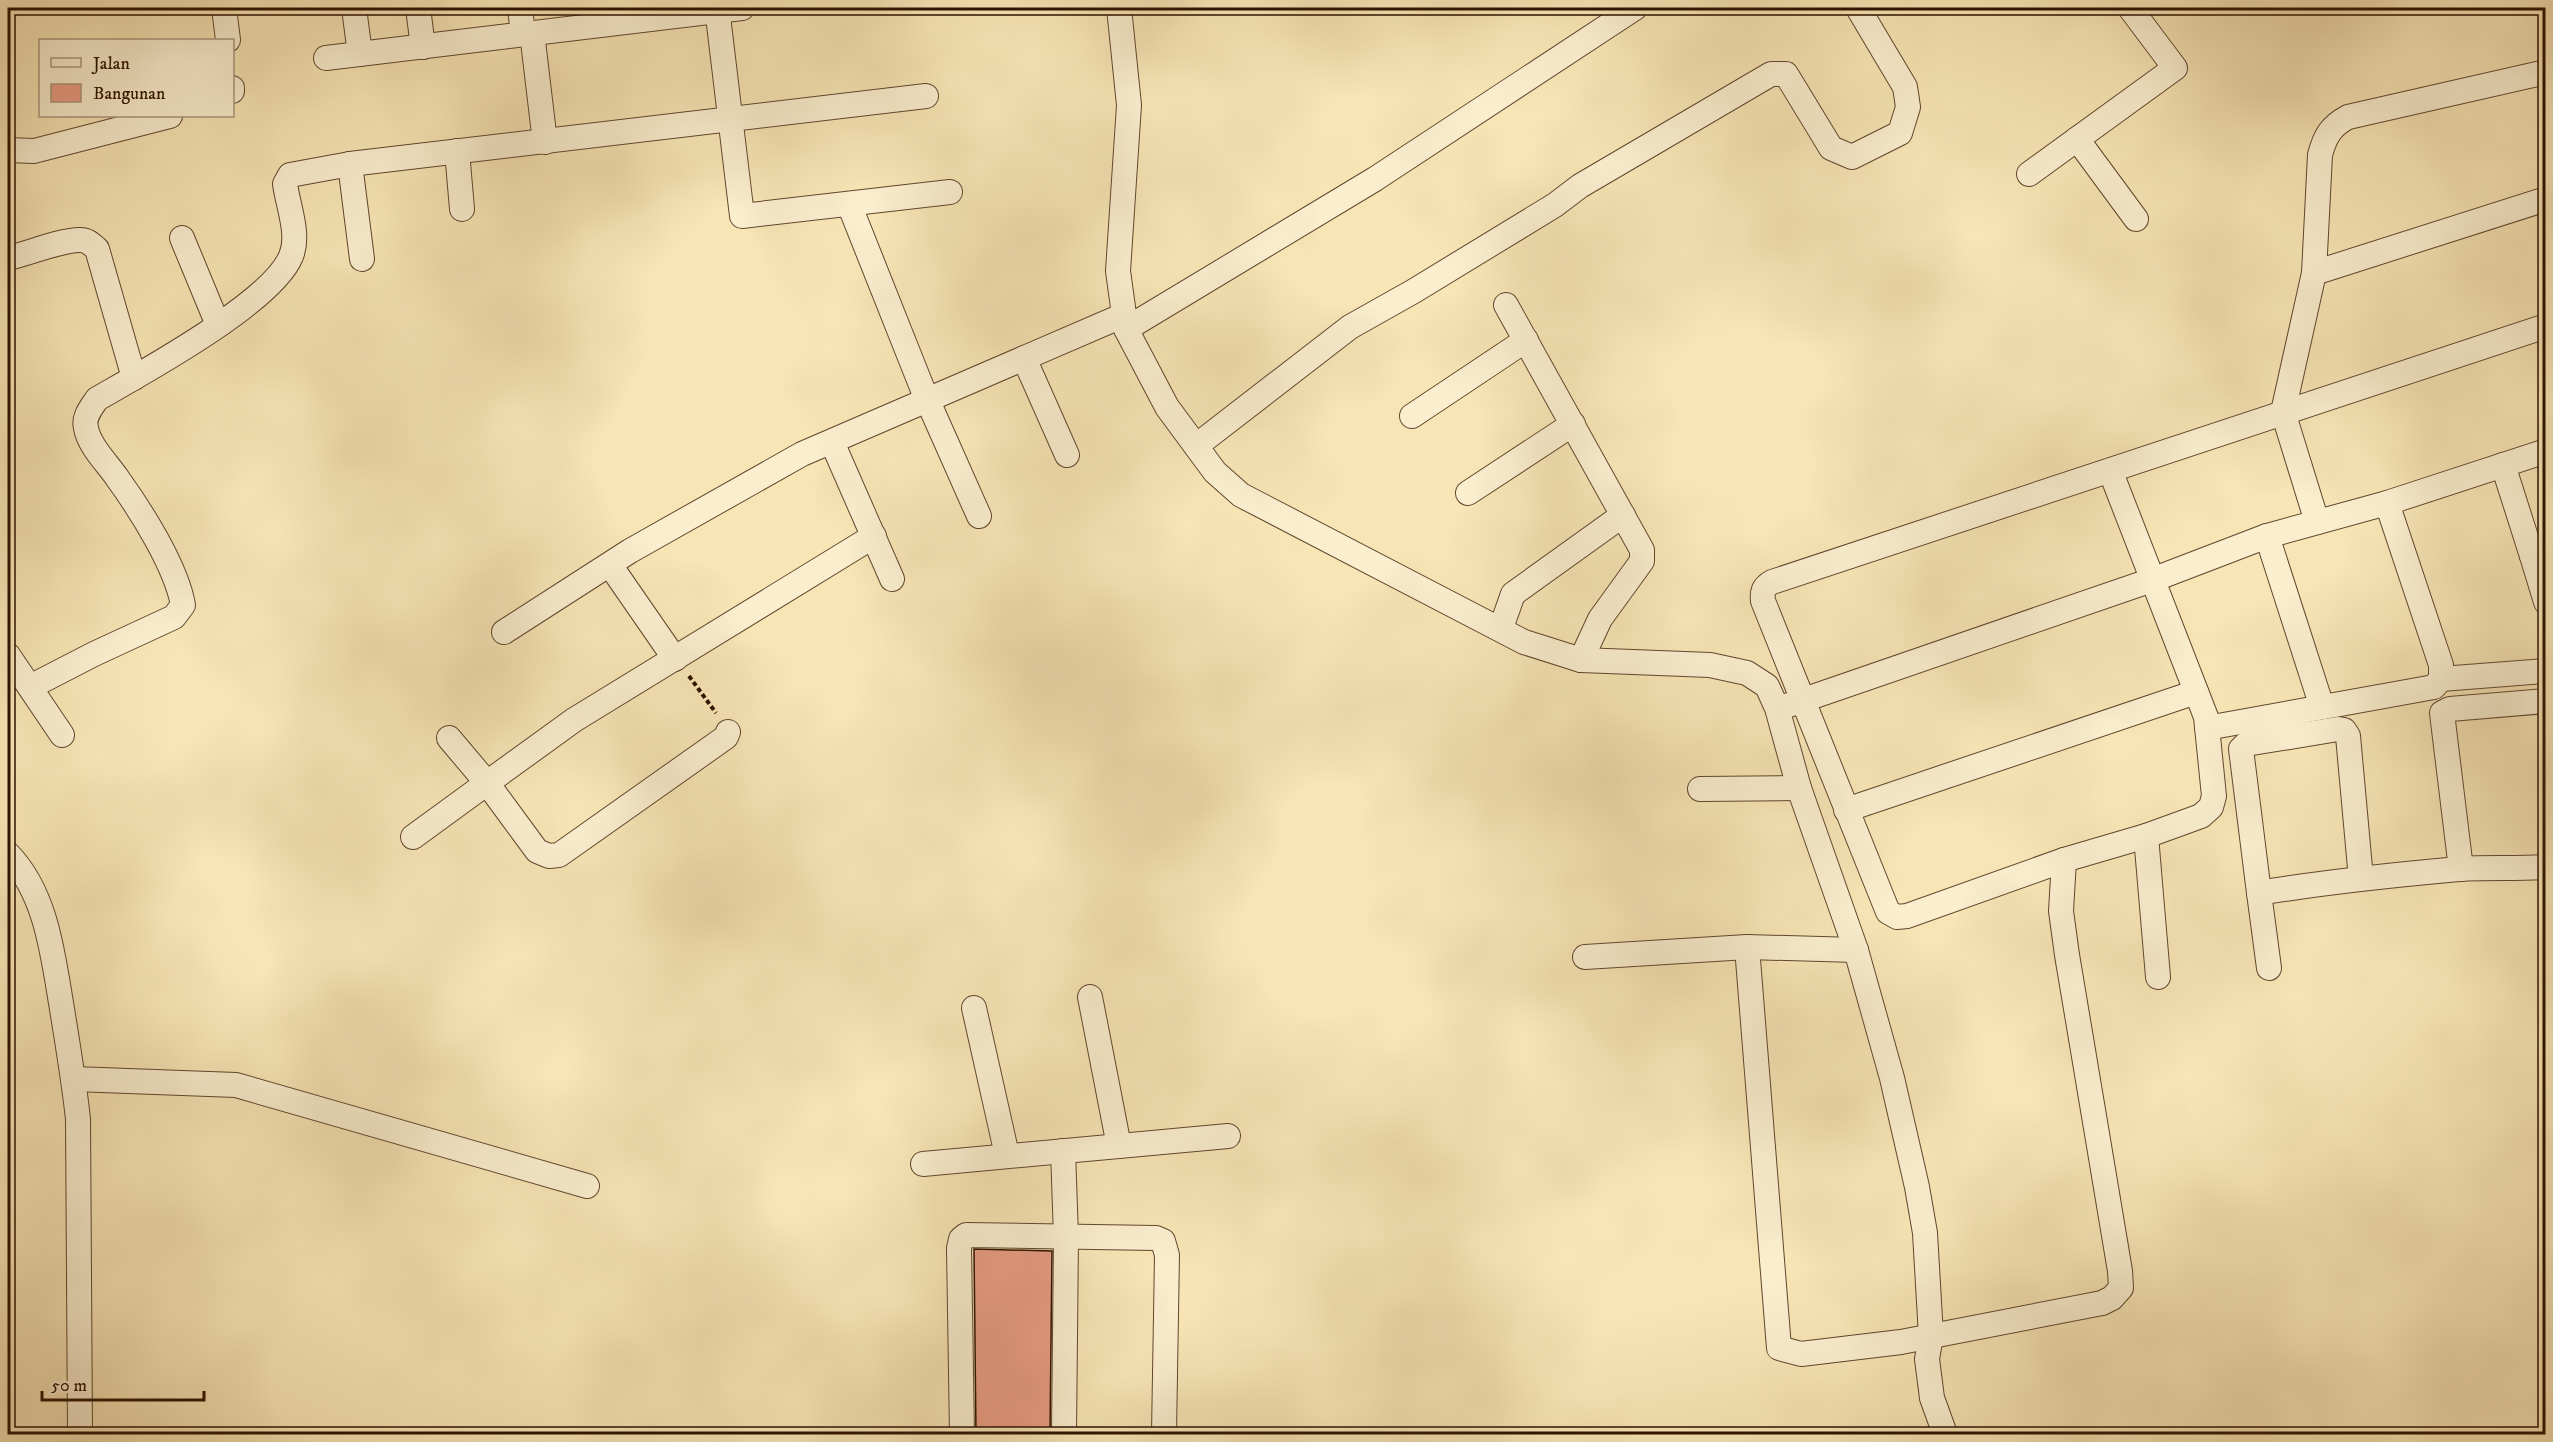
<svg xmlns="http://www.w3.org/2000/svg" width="2553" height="1442" font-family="'IM FELL DW Pica',serif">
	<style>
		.building { fill: #e99d84; stroke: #2d1100; stroke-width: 1.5 }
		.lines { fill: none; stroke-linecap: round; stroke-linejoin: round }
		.minor-casing { stroke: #60462d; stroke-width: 26 }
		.path { stroke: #2d1100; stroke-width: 4; stroke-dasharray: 4.5 3; stroke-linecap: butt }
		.minor { stroke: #faeecf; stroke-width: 24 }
	</style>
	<rect width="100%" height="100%" fill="#f7e5b5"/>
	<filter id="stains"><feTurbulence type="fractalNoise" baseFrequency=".00333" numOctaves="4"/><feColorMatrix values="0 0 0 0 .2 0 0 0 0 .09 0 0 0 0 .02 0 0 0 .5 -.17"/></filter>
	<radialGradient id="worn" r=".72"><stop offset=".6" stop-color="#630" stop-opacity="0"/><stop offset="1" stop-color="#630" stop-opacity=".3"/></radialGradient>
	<polygon class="building" points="974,1249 1052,1251 1050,1434 976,1434"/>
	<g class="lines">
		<defs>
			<g id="minor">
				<polyline points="224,8 228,40"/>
				<polyline points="354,8 360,54"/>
				<polyline points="418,8 423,47"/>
				<polyline points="520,8 523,34"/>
				<polyline points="717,8 742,216 950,192"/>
				<polyline points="1119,8 1129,105 1118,271 1126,329 1167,407 1215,472 1241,495 1524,642 1581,660 1710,665 1747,673 1767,686 1777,708 1799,788 1856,950 1892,1078 1917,1187 1925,1233 1931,1336 1927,1359 1932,1398 1945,1434"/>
				<polyline points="532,33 545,142"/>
				<polyline points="326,58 742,8"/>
				<polyline points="232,88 232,91"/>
				<polyline points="2077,139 2136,219"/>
				<polyline points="8,150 34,151 170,116"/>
				<polyline points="457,151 462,209"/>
				<polyline points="350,164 362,259"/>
				<polyline points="2029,174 2175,68 2130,8"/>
				<polyline points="849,204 923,390 979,516"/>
				<polyline points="182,238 218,325"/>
				<path d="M8,258C27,254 63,239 81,240C88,240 92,245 97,249L134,378"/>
				<polyline points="2314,273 2546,199"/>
				<polyline points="1506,305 1642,550 1642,561 1600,619 1581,660"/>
				<polyline points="1126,329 1375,179 1635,8"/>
				<polyline points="1024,358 1067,455"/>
				<polyline points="1412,416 1526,340"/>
				<polyline points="832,442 892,579"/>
				<polyline points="1196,446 1350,327 1414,291 1555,205 1580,186 1771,74 1786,74 1831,148 1852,157 1900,133 1908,107 1905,87 1858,8"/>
				<polyline points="2503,465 2532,556 2546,557"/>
				<path d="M2110,470L2206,717L2214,796L2211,807L2201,816L2146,836L2064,860L1907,916L1897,917L1888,912L1763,601C1762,592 1763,587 1772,582L2546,326"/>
				<polyline points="1468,493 1573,424"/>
				<path d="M2317,522L2283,412L2314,273L2320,155C2325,136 2331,126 2348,117L2546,72"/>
				<polyline points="2267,536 2322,707"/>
				<polyline points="2532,556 2546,602"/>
				<polyline points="610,565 675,659"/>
				<polyline points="1501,628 1513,594 1623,515"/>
				<polyline points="504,632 630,551 802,454 1124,315"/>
				<polyline points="8,655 62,735"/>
				<polyline points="2441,679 2546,671"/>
				<path d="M30,687L94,654L174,617L183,605C176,566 141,511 118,479C108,464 89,446 86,428C83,417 91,408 97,399C142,373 273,302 291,256C300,235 288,206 285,184L290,175L350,164L926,96"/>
				<polyline points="1786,706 2152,580 2267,536 2387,503 2546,451"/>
				<polyline points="2207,728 2434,687 2441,679 2441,665 2387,503"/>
				<polyline points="728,732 726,737 559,855 549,856 537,851 487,783 574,720 874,536"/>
				<polyline points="1700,789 1799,788"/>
				<polyline points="1846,810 2196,692"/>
				<polyline points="2146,836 2158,977"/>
				<polyline points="413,837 487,783 449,738"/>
				<path d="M8,854C47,894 53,956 62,1009C68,1046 74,1082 78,1119L80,1434"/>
				<polyline points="2461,869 2442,713 2450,709 2546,701"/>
				<path d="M2361,879L2348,736L2344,730L2338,729L2246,744L2241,749L2259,893C2325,882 2392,875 2459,869C2487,867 2517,869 2546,867"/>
				<polyline points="2259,893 2269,968"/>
				<polyline points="1747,947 1779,1348 1801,1354 1901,1342 2102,1303 2112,1298 2121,1288 2120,1271 2067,955 2061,911 2064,860"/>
				<polyline points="1585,957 1747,947 1856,950"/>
				<polyline points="1090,997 1119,1146"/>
				<polyline points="974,1008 1007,1155"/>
				<polyline points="74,1079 236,1085 587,1186"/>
				<polyline points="1063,1151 1066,1237 1064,1434"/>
				<polyline points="923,1164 1228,1136"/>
				<polyline points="962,1434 959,1248 961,1239 966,1235 1156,1238 1163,1241 1167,1255 1164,1434"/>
			</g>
		</defs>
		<use href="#minor" class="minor-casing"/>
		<polyline class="path" points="689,676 716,713"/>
		<use href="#minor" class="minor"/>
	</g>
	<rect width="2553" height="1442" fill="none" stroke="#f7e5b5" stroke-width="30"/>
	<rect x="9" y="9" width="2535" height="1424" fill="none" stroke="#2d1100" stroke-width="3"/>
	<rect x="15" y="15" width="2523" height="1412" fill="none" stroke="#2d1100" stroke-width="1.5"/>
	<rect x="39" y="39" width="195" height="78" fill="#faeecf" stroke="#a8967c" stroke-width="1.5"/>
	<rect x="51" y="58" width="30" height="9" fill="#faeecf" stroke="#a8967c" stroke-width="1.5"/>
	<text x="93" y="69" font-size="18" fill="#2d1100">Jalan</text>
	<rect x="51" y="84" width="30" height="18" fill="#e99d84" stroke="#a8967c" stroke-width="1.5"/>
	<text x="93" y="99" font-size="18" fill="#2d1100">Bangunan</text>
	<path d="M42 1391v9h162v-9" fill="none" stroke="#2d1100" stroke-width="3"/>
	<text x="51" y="1391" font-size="18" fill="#2d1100" stroke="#faeecf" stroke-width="4.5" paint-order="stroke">50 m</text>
	<rect width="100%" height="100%" filter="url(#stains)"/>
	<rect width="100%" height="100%" fill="url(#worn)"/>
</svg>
